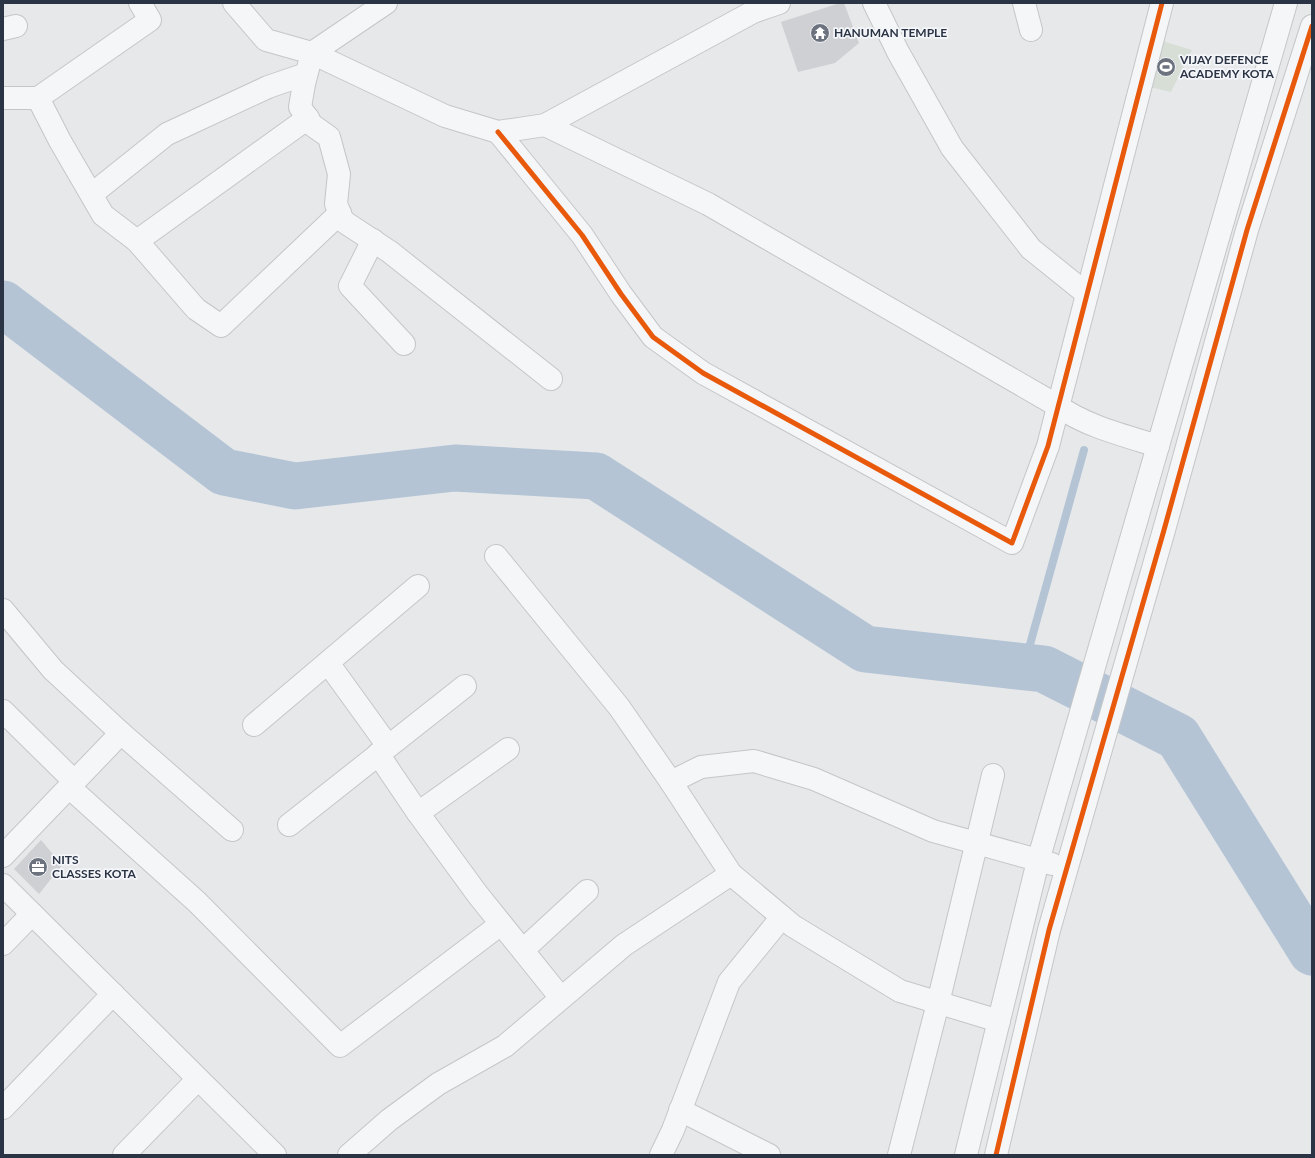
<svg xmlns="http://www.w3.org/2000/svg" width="1315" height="1158" font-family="Lato,sans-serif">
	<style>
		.green { fill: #d6ded6 }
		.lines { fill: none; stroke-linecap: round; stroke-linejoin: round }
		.stream { stroke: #b4c4d5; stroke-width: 8 }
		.river { stroke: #b4c4d5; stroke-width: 47 }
		.building { fill: #ced0d3 }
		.minor-casing { stroke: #c4c6c8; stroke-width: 24 }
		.minor { stroke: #f5f6f7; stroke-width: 22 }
		.cycleway-casing { stroke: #f4f6f9; stroke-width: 8 }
		.cycleway { stroke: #e8590c; stroke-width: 5 }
		.labels { text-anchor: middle; stroke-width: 3.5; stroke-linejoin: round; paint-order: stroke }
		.poi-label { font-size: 12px; font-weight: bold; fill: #2b3445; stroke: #f4f6f9; text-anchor: start }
	</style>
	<rect width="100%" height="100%" fill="#e6e8ea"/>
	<polygon class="green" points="1162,41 1192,50 1171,92 1141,85"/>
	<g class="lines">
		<polyline class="stream" points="1024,666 1084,450"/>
		<polyline class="river" points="3,304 224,472 295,486 455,468 596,476 865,649 1044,669 1178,737 1312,952"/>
	</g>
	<g class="building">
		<polygon points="840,3 844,3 859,43 835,63 798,72 781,22"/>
		<polygon points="41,840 62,865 39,894 14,869"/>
	</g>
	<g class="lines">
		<defs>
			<g id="minor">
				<polyline points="234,3 266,40 312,53 445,116 498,132 545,125 753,12 779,3"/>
				<polyline points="386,3 312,53 304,84 300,107 312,125 329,137 339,174 336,204 343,221 390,252 551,379"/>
				<polyline points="874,3 898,52 952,148 1031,249 1087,294"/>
				<polyline points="1024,3 1031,30"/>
				<polyline points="3,29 16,26"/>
				<polyline points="3,98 38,98 60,141 103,215 137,241 196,309 221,326 340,213"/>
				<polyline points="38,98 150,20 140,3"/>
				<path d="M545,125L708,204L1058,406C1085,426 1126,436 1158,446"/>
				<polyline points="498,132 582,235 621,294 653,337 703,373 1012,543 1048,446 1162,3"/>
				<polyline points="92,194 167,134 268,87 306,74"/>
				<polyline points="373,240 350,286 404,344"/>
				<polyline points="137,241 308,118"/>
				<polyline points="496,556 619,707 671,782 731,874 793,926 900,991 999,1021"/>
				<polyline points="3,610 53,670 121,733 232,830"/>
				<polyline points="328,663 388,746"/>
				<polyline points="3,711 74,781"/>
				<polyline points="254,725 418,586"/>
				<polyline points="378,754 418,813 478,895 561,998"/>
				<polyline points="671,782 701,767 754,761 814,779 933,831 1052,864"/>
				<polyline points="69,787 197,902 340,1046 501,924"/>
				<polyline points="418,813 508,749"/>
				<polyline points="289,825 465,686"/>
				<polyline points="3,856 121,733"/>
				<polyline points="3,885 275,1155"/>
				<polyline points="3,944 32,914"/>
				<polyline points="523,950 587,891"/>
				<polyline points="3,1108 113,994"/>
				<polyline points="680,1110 769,1155"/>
				<polyline points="124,1155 198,1079"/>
				<polyline points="349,1155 389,1120 438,1084 505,1046 624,945 731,874"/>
				<polyline points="661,1155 673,1130 729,982 782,917"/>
				<polyline points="899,1155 938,1003 993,775"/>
				<polyline points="966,1155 1038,861 1286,3"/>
				<polyline points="996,1155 1049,930 1164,530 1247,230 1312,26"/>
			</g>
		</defs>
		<use href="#minor" class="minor-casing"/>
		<use href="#minor" class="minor"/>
		<defs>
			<g id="cycleway">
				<polyline points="498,132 582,235 621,294 653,337 703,373 1012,543 1048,446 1162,3"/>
				<polyline points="996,1155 1049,930 1164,530 1247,230 1312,26"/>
			</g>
		</defs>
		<use href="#cycleway" class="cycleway-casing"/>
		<use href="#cycleway" class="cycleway"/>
	</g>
	<defs>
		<symbol id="temple-disc" viewBox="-11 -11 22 22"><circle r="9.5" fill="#6c737f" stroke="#f4f6f9"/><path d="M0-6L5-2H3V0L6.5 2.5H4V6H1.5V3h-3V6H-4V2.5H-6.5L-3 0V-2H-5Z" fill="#fff"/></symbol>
		<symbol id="stadium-disc" viewBox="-11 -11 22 22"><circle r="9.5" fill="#6c737f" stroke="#f4f6f9"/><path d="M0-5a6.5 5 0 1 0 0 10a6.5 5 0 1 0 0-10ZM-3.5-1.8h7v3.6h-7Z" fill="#fff"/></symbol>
		<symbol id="office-disc" viewBox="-11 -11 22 22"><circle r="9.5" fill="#6c737f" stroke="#f4f6f9"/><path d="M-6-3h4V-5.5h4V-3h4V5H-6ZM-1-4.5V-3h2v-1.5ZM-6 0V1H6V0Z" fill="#fff"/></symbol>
	</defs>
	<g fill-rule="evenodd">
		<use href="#temple-disc" x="809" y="22" width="22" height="22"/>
		<use href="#stadium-disc" x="1155" y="56" width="22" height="22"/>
		<use href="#office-disc" x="27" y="856" width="22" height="22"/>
	</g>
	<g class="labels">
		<g class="poi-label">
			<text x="834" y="37">HANUMAN TEMPLE</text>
			<text x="1180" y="64">VIJAY DEFENCE<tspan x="1180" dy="14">ACADEMY KOTA</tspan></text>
			<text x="52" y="864">NITS<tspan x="52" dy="14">CLASSES KOTA</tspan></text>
		</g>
	</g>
	<rect width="1315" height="1158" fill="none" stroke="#2b3445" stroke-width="8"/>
</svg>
